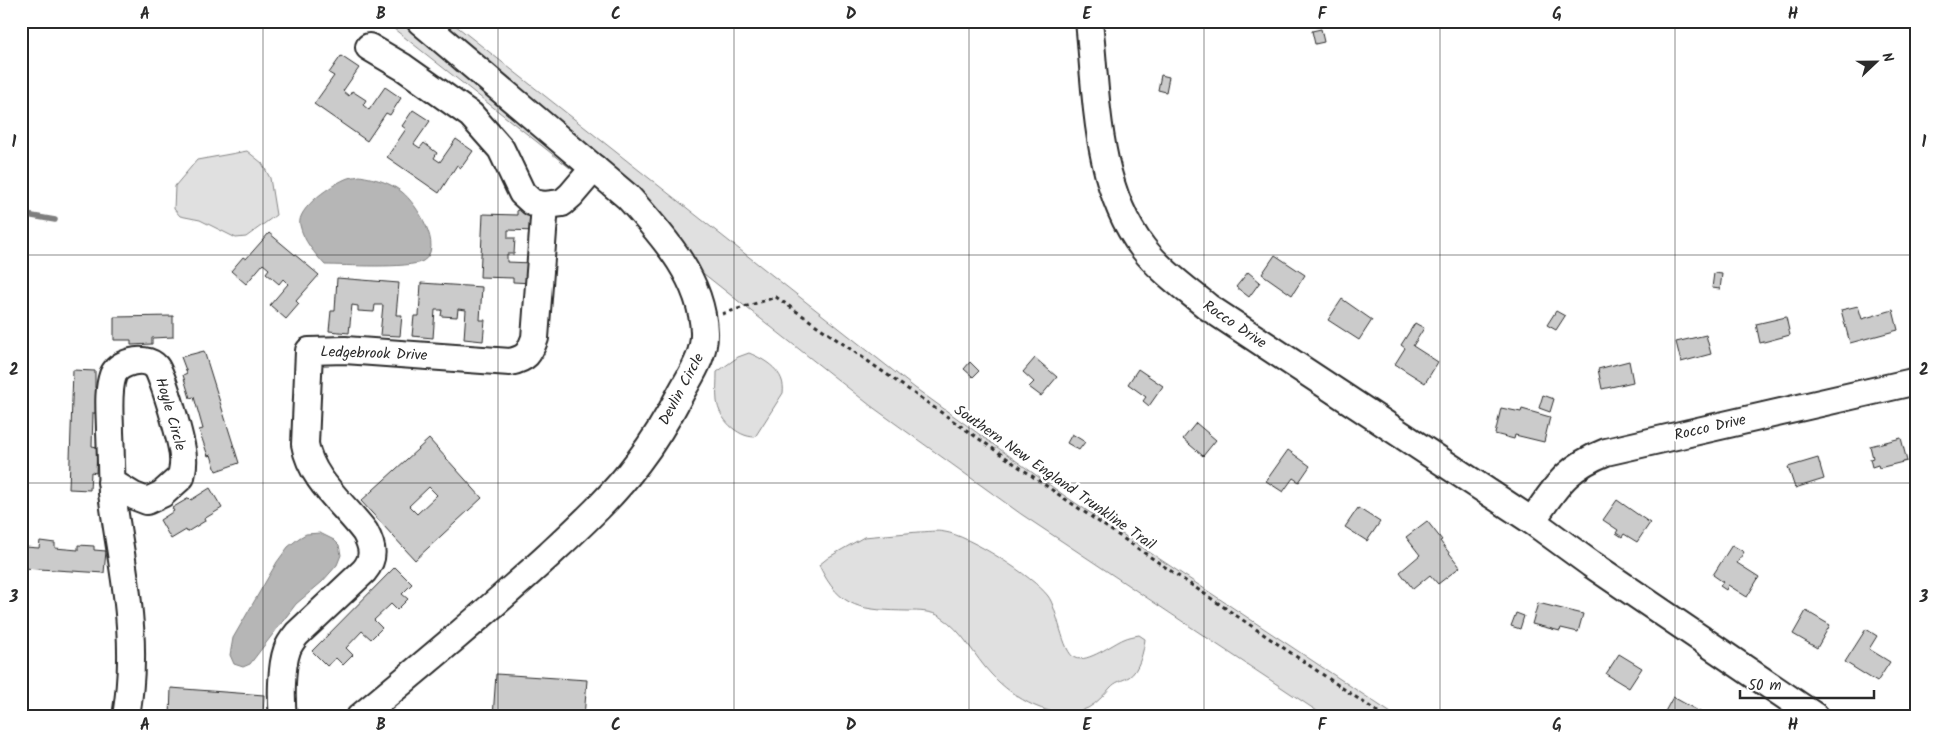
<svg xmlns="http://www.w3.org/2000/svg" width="1938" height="738" font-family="Kalam,sans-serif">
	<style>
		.green { fill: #e0e0e0; stroke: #868686 }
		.water { fill: #b6b6b6; stroke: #7e7e7e }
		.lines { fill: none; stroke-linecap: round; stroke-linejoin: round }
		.stream { stroke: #7e7e7e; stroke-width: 5.5 }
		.building { fill: #cbcbcb; stroke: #2b2b2b; fill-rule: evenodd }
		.minor-casing { stroke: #2b2b2b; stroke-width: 30 }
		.path { stroke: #2b2b2b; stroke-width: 3; stroke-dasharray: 4 4; stroke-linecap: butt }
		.minor { stroke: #fff; stroke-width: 26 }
		.grid { fill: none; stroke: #2b2b2b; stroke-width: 1; stroke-opacity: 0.55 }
		.labels { text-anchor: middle; stroke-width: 5; stroke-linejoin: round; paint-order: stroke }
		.street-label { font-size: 15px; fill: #2b2b2b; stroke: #fff }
		.neatline { fill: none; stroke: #2b2b2b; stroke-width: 2 }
		.grid-label { font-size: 16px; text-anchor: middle; font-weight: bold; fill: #2b2b2b }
	</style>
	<rect width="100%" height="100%" fill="#fff"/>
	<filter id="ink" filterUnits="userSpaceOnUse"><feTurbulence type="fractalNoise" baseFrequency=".02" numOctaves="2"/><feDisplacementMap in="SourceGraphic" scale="10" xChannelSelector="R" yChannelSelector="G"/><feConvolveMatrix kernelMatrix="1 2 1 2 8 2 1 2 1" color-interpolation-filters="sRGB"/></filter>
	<g filter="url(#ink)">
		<g class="green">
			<polygon points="384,21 450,21 915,388 1065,496 1397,717 1326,717 1021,514 871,406"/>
			<polygon points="1909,21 1917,21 1917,56"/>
			<polygon points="247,151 262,163 270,178 276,215 246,237 236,238 200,220 180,216 174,209 175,186 197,160"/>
			<path d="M749,353C766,360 786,372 783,393L755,437C737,437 719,419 717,401C716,392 717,382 717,372L738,357Z"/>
			<path d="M918,532C927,532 936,530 945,532C968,535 1034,577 1048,596C1058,609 1062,652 1075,658C1088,663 1112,644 1124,639C1128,637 1134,636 1139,635L1145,639C1144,650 1139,671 1129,677C1122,681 1116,681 1110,688C1103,696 1097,703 1088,708C1054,724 1013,698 991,674C974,656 963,631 941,617C932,611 919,611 908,611C863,610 840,610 819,565L829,557L864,537Z"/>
		</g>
		<g class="water">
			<path d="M360,176C376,179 389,182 402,192C416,203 445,248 423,261C409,269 344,265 325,265C315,254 303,240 300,225C296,208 334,183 348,178C352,177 356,177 360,176Z"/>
			<polygon points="320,533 334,540 339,545 341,555 337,565 322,582 296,604 250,664 243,667 234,664 230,655 233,638 277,562 288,547 299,538 306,534"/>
		</g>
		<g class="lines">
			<polyline class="stream" points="21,214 55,220"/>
		</g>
		<g class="building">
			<polygon points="1321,29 1324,42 1315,44 1312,31"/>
			<polygon points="341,56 359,68 343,91 349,96 352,91 366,100 363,105 369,110 385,87 401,98 390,115 386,113 367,141 314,104 334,76 329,73"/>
			<polygon points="1161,75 1169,77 1166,92 1158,90"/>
			<polygon points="413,110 430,121 414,144 420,148 424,143 437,153 434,158 440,162 456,139 473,151 461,168 457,165 439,193 387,157 406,129 402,126"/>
			<polygon points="517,210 536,211 535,231 508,230 508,238 515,238 514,254 507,254 507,262 533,263 532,283 513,282 513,278 480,277 483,214 517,215"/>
			<polygon points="269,233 319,275 296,301 299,304 286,319 270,305 288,284 283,279 279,284 266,273 269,269 263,264 246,284 231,271 243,257 246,259"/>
			<polygon points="1275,255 1305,275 1292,295 1262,274"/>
			<polygon points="1248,272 1260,282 1249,297 1236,287"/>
			<polygon points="1714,273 1722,274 1720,289 1712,288"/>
			<polygon points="337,278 399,283 396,315 402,315 400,336 380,335 383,305 375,305 374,312 358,311 358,306 352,305 349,333 329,331 331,311 335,311"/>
			<polygon points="421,283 482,287 480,320 485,320 483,341 464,339 466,310 458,309 457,317 441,316 442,310 435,310 433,338 412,336 414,316 419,316"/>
			<polygon points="1342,299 1372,320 1359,340 1328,320"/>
			<polygon points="1858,306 1862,319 1893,310 1898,330 1850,343 1841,310"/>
			<polygon points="1556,311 1565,316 1556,330 1547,325"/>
			<polygon points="173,316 173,337 152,338 152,344 131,345 131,340 114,340 114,317"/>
			<polygon points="1786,317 1790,335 1760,343 1756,324"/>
			<polygon points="1415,323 1424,328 1413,346 1438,362 1425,383 1395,364 1405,348 1401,345"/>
			<polygon points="1706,335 1711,354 1681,362 1676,342"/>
			<polygon points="204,351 239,463 216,471 211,455 208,456 199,430 203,429 194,397 190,398 183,375 187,373 181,357"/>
			<polygon points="1035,358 1057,377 1041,396 1029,387 1034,382 1023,372"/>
			<polygon points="1629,361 1633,382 1602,389 1598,369"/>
			<polygon points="970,362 979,371 973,377 964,369"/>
			<polygon points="1138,369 1163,386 1149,406 1143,401 1146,397 1128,384"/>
			<polygon points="73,370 95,371 95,388 100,388 99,413 93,413 92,446 97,447 96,473 91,472 90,490 69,489"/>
			<polygon points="1543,395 1554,399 1550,412 1539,408"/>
			<polygon points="1501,408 1521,412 1522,409 1550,417 1544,442 1515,435 1514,439 1495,434"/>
			<polygon points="1196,423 1216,440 1203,456 1183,439"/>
			<polygon points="1072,434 1085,442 1079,450 1067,443"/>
			<polygon points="1901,438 1907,461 1879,468 1878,465 1872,467 1870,459 1873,458 1870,446"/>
			<path d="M429,439L482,498L415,560L361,501ZM429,487L437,495L417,514L409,506Z"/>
			<polygon points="1288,450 1310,466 1299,482 1293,478 1283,492 1266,481"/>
			<polygon points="1818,458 1824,479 1795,488 1788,467"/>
			<polygon points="210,488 222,508 204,519 205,521 187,532 186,530 171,539 160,520 174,511 172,508 189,498 191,500"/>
			<polygon points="1617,500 1650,523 1637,542 1624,534 1622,537 1616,533 1618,530 1603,520"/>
			<polygon points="1358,508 1380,522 1367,541 1345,527"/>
			<polygon points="1427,521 1442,540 1440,541 1460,567 1438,584 1430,575 1413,589 1400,572 1420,555 1406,537"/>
			<polygon points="40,541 55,543 55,548 78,550 78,545 94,546 94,550 106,551 104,573 23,568 25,547 39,548"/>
			<polygon points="1732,545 1744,552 1737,563 1759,577 1747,597 1728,585 1726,590 1720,586 1723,582 1713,575"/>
			<polygon points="395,567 412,584 402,594 408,599 397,610 391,604 374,620 382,628 371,639 362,631 346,648 353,655 343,665 336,658 327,666 312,651"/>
			<polygon points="1538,603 1583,614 1578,632 1561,628 1560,631 1532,624"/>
			<polygon points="1806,611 1830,625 1817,648 1793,634"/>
			<polygon points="1516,613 1524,616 1520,629 1511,626"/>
			<polygon points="1866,629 1877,636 1869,649 1890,662 1877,682 1845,662"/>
			<polygon points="1619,654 1642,668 1629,688 1606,674"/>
			<polygon points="496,674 587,680 584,717 553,717 553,712 528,711 528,717 493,717"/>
			<polygon points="171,688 264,695 263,717 170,717"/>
			<polygon points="1673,697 1702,713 1699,717 1662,717"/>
		</g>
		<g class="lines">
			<defs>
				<g id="minor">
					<path d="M1089,21C1097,96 1095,185 1143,248C1161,271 1185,288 1208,307L1532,521L1591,564L1816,717"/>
					<polyline points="545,205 562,203 571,195 594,168"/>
					<path d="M111,482L134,496L147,501L162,494L181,477C182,471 184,465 183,458C183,445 163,375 156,367C150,360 139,360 131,362C124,364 116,368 113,375C107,392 110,414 110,432C111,453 111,473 112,493C119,549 132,604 131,660C131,679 129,698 126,717"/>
					<path d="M1532,521C1556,487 1565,468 1606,452L1917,381"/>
					<path d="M283,717C281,699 281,667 287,650C289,644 293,639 297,634L364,571C375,558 373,547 365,532C344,504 311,480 305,444L309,351L345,350L510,362C527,358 529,354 535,338L545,205L533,203L522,193L501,149L471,115L403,67L369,47"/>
					<path d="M360,717C424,664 488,611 549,555C580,526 613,496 638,462C655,440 669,416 682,391C692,373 705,354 704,332C702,278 662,235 628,197L420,21"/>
				</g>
			</defs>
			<use href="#minor" class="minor-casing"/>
			<polyline class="path" points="722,314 776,297 1055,492 1385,717"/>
			<use href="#minor" class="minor"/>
		</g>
	</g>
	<path class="grid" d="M263,21V717M498,21V717M734,21V717M969,21V717M1204,21V717M1440,21V717M1675,21V717M21,255H1917M21,483H1917"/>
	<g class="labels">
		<g class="street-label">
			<text transform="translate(1235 324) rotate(34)" y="5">Rocco Drive</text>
			<text transform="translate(374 353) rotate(2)" y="5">Ledgebrook Drive</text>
			<text transform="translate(681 389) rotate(-62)" y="5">Devlin Circle</text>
			<text transform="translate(171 414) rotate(74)" y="5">Hoyle Circle</text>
			<text transform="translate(1710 427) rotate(-13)" y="5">Rocco Drive</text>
			<text transform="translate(1055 477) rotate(35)" y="5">Southern New England Trunkline Trail</text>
		</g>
	</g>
	<rect width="1938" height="738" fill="none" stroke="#fff" stroke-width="55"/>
	<g transform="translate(1876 62) rotate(68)" stroke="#ffffff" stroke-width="4" paint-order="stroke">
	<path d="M0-4L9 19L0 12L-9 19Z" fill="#2b2b2b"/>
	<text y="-8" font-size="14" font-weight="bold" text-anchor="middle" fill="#2b2b2b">N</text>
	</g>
	<path d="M1740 690v8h134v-8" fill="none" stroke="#2b2b2b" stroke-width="2.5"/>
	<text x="1748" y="690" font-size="15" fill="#2b2b2b" stroke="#ffffff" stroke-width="4" paint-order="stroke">50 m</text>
	<rect x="28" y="28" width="1882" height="682" class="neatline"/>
	<g class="grid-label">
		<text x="145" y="19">A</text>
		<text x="381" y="19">B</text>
		<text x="616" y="19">C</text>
		<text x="851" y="19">D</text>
		<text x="1087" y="19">E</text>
		<text x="1322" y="19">F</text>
		<text x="1557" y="19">G</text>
		<text x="1793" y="19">H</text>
		<text x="14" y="147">1</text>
		<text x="1924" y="147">1</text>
		<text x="14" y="375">2</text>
		<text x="1924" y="375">2</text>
		<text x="14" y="602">3</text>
		<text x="1924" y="602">3</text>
		<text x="145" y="730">A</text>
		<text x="381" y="730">B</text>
		<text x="616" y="730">C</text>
		<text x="851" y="730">D</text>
		<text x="1087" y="730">E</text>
		<text x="1322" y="730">F</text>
		<text x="1557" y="730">G</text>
		<text x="1793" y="730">H</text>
	</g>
</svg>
